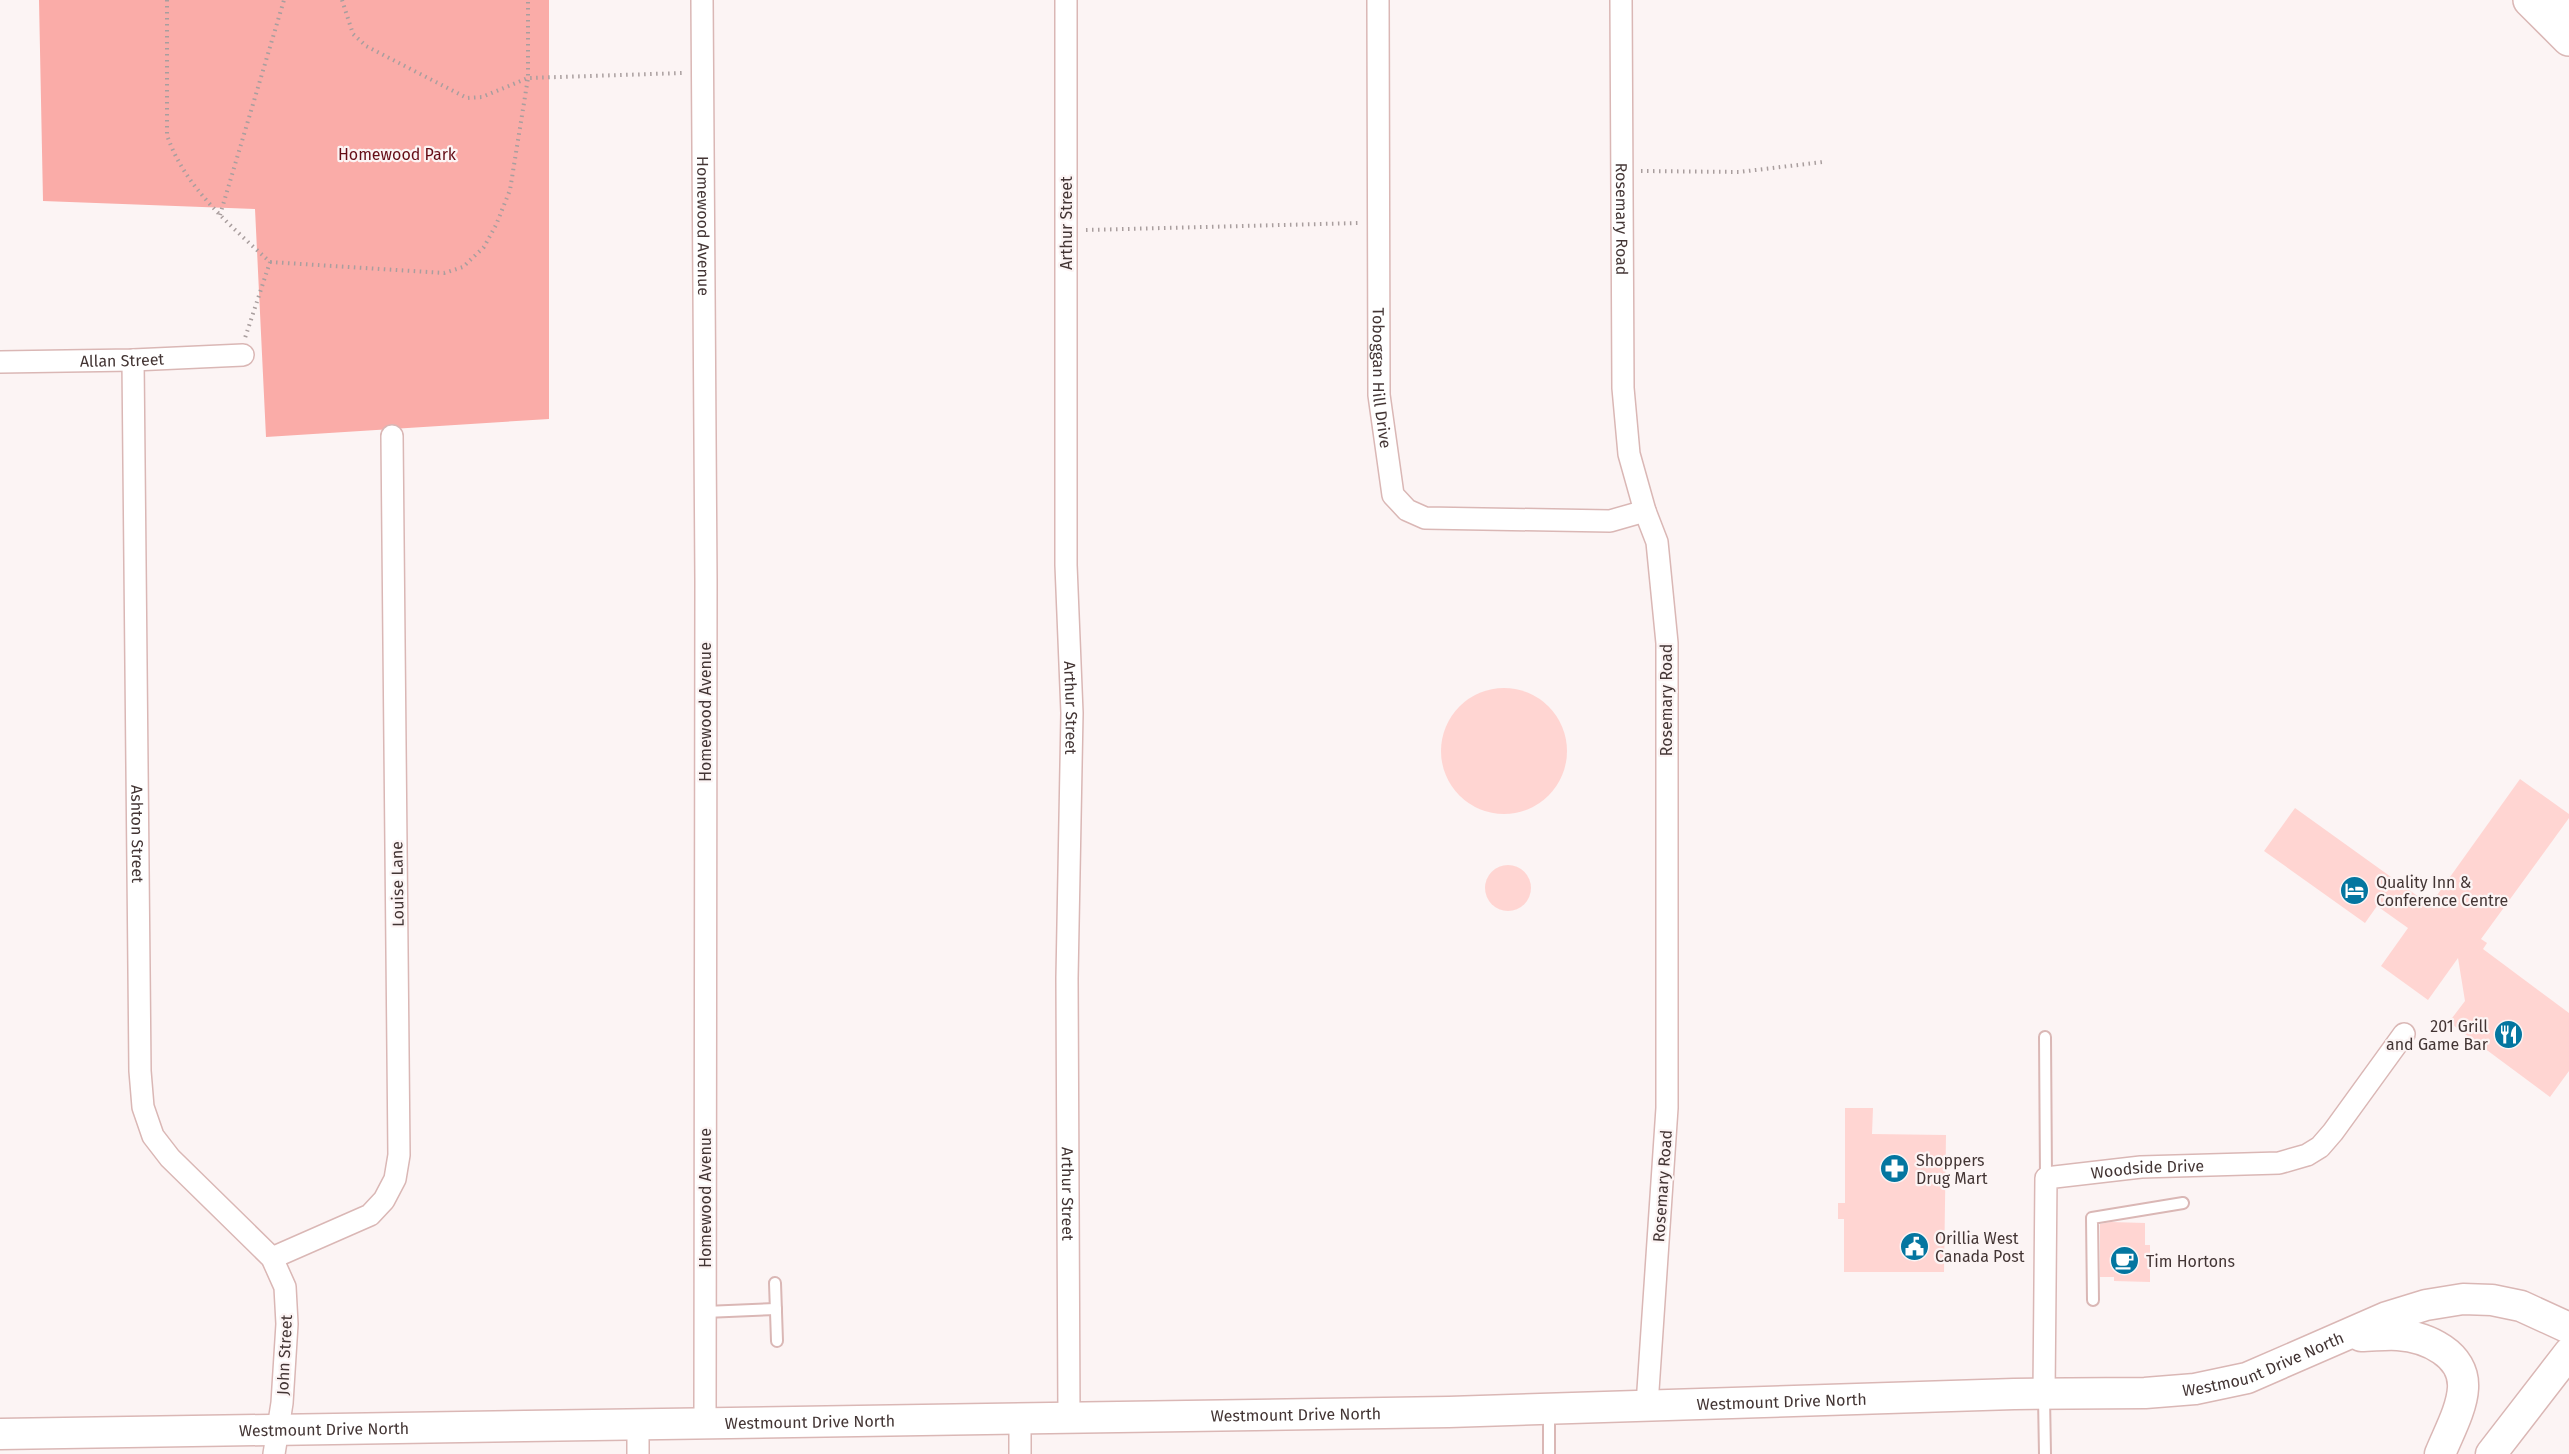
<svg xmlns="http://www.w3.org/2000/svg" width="2569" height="1454" font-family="'Fira Sans',sans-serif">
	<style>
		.green { fill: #faaca8 }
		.building { fill: #ffd5d2 }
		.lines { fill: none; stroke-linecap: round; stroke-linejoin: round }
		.lane-casing { stroke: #dab7b5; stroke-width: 14 }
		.street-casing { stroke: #dab7b5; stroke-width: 24 }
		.secondary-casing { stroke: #dab7b5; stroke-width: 33 }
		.highway-casing { stroke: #dab7b5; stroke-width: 36 }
		.path { stroke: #a99e9e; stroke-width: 4; stroke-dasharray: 1.5 4.5; stroke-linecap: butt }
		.lane { stroke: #fff; stroke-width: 10 }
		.street { stroke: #fff; stroke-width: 21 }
		.secondary { stroke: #fff; stroke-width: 30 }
		.highway { stroke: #fff; stroke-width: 33 }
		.labels { text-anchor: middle; stroke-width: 4.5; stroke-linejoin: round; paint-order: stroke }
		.park-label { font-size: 16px; fill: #650d16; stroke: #fcf4f4 }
		.street-label { font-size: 16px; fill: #433534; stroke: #fcf4f4 }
		.poi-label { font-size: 16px; fill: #433534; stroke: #fcf4f4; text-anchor: start }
	</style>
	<rect width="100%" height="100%" fill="#fcf4f4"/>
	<polygon class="green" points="39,0 549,0 549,419 266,437 255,209 43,201"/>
	<g class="building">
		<circle cx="1504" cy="751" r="63"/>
		<polygon points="2520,779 2569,814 2569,818 2481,939 2487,943 2483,949 2569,1013 2569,1071 2550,1097 2449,1022 2465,1001 2458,958 2428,1000 2381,966 2408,928 2377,906 2365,923 2264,851 2295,808 2430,905"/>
		<circle cx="1508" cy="888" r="23"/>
		<polygon points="1845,1108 1873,1108 1872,1134 1946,1135 1944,1272 1844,1272 1844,1219 1838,1219 1838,1203 1845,1203"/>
		<polygon points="2111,1222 2145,1223 2145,1245 2150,1245 2150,1282 2114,1281 2114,1277 2100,1277 2100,1224"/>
	</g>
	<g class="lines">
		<defs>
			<g id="lane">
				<polyline points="2045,1037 2046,1178"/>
				<polyline points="775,1283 777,1341"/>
				<polyline points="2093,1300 2092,1218 2183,1203"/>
				<polyline points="705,1312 776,1309"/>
				<polyline points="2044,1397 2045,1454"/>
				<polyline points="1549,1409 1549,1454"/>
			</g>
			<g id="street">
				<path id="s1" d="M702,0L706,581L705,1424"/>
				<path id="s2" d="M1066,0V565L1072,713L1067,978L1069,1417"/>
				<path id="s3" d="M1378,0L1379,395L1393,495L1407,510L1425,518L1610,521L1645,511"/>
				<path id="s4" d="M1621,0L1623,388L1629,454L1645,511L1657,542L1667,643V1108L1647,1405"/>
				<path id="s5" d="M133,360L140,1071L143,1107L153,1136L170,1158L272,1258L285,1287L287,1324L282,1403L274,1454"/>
				<path id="s6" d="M0,362L133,360L243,355"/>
				<polyline points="272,1258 370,1215 384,1200 395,1179 399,1155 392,436"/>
				<path id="s7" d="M2044,1394L2046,1178L2141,1167L2279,1163L2307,1155L2320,1147L2333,1132L2404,1034"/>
				<polyline points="638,1454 638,1426"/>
				<polyline points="1020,1454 1020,1417"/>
			</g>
			<g id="secondary">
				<path d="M2361,1336C2373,1336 2386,1334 2398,1335C2427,1337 2465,1354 2463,1388C2462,1409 2448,1434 2440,1454"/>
				<path id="s8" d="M0,1434L1449,1412L2014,1394L2145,1393L2195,1389L2247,1378L2387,1317L2426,1305L2463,1299L2492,1300L2521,1306L2569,1328"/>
				<polyline points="2491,1454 2569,1353"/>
			</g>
			<g id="highway">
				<polyline points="2530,0 2569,39"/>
				<polyline points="2568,0 2569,1"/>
			</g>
		</defs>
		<use href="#lane" class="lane-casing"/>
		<use href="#street" class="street-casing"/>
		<use href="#secondary" class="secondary-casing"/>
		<use href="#highway" class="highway-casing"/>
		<g class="path">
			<path d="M167,0V135C184,187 231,226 270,262L245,338"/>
			<polyline points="342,0 353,34 366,46 467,98 482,97 528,78 683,73"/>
			<polyline points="1641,171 1739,172 1823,162"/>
			<polyline points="220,215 284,0"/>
			<polyline points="1086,230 1360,223"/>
			<polyline points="270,262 444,273 463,267 484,247 496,225 510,190 528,78 528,0"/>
		</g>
		<use href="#lane" class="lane"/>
		<use href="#street" class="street"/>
		<use href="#secondary" class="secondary"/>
		<use href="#highway" class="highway"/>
	</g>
	<defs>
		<symbol id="hotel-disc" viewBox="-11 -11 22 22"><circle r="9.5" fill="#0476a0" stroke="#fcf4f4"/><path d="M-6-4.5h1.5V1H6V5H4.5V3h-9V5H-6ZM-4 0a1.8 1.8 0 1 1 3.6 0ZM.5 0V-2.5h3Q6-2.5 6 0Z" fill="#fff"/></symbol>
		<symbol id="restaurant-disc" viewBox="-11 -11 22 22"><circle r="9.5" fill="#0476a0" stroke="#fcf4f4"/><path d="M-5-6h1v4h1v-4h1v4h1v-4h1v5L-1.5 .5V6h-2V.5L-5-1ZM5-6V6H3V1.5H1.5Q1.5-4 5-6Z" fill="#fff"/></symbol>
		<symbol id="pharmacy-disc" viewBox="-11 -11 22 22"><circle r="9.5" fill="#0476a0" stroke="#fcf4f4"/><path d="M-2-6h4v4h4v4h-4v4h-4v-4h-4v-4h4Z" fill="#fff"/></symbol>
		<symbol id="civic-disc" viewBox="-11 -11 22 22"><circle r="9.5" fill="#0476a0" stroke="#fcf4f4"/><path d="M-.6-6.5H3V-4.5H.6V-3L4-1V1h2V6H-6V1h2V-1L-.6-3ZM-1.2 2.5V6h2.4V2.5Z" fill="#fff"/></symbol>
		<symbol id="cafe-disc" viewBox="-11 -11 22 22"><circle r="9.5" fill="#0476a0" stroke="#fcf4f4"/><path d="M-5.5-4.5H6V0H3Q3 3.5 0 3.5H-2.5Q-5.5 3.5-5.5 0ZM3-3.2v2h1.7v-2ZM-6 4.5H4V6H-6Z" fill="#fff"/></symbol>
	</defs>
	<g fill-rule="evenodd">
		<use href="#hotel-disc" x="2338" y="874" width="33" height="33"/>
		<use href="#restaurant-disc" x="2492" y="1018" width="33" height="33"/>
		<use href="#pharmacy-disc" x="1878" y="1152" width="33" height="33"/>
		<use href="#civic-disc" x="1898" y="1230" width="33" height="33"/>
		<use href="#cafe-disc" x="2108" y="1244" width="33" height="33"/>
	</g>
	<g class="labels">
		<g class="park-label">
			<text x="397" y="160">Homewood Park</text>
		</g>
		<g class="street-label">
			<text dy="6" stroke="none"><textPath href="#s4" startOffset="219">Rosemary Road</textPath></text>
			<text transform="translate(1066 223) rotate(-90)" y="6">Arthur Street</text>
			<text dy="6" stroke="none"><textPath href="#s1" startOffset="226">Homewood Avenue</textPath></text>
			<text dy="6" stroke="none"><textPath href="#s6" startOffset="122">Allan Street</textPath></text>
			<text dy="6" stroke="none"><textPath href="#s3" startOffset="378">Toboggan Hill Drive</textPath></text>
			<text transform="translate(1666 700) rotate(-90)" y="6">Rosemary Road</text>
			<text dy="6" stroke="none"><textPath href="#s2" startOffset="708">Arthur Street</textPath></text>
			<text transform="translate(705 712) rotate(-90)" y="6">Homewood Avenue</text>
			<text dy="6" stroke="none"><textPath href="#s5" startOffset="474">Ashton Street</textPath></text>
			<text transform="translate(397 884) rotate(-91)" y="6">Louise Lane</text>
			<text dy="6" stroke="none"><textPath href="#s7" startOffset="318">Woodside Drive</textPath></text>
			<text transform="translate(1662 1186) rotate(-86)" y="6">Rosemary Road</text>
			<text dy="6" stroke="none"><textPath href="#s2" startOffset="1194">Arthur Street</textPath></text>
			<text transform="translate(705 1198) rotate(-90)" y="6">Homewood Avenue</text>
			<text transform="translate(284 1355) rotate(-87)" y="6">John Street</text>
			<text dy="6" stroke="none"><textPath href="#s8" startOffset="2268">Westmount Drive North</textPath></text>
			<text dy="6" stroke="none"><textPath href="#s8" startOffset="1782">Westmount Drive North</textPath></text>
			<text dy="6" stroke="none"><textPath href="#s8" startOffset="1296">Westmount Drive North</textPath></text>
			<text dy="6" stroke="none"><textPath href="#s8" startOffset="810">Westmount Drive North</textPath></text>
			<text dy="6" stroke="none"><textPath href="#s8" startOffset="324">Westmount Drive North</textPath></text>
		</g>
		<g class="poi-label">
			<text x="2376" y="888">Quality Inn &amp;<tspan x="2376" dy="18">Conference Centre</tspan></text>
			<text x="2488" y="1032" text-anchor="end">201 Grill<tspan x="2488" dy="18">and Game Bar</tspan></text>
			<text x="1916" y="1166">Shoppers<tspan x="1916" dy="18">Drug Mart</tspan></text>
			<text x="1935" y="1244">Orillia West<tspan x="1935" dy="18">Canada Post</tspan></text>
			<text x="2146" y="1267">Tim Hortons</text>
		</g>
	</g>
</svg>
